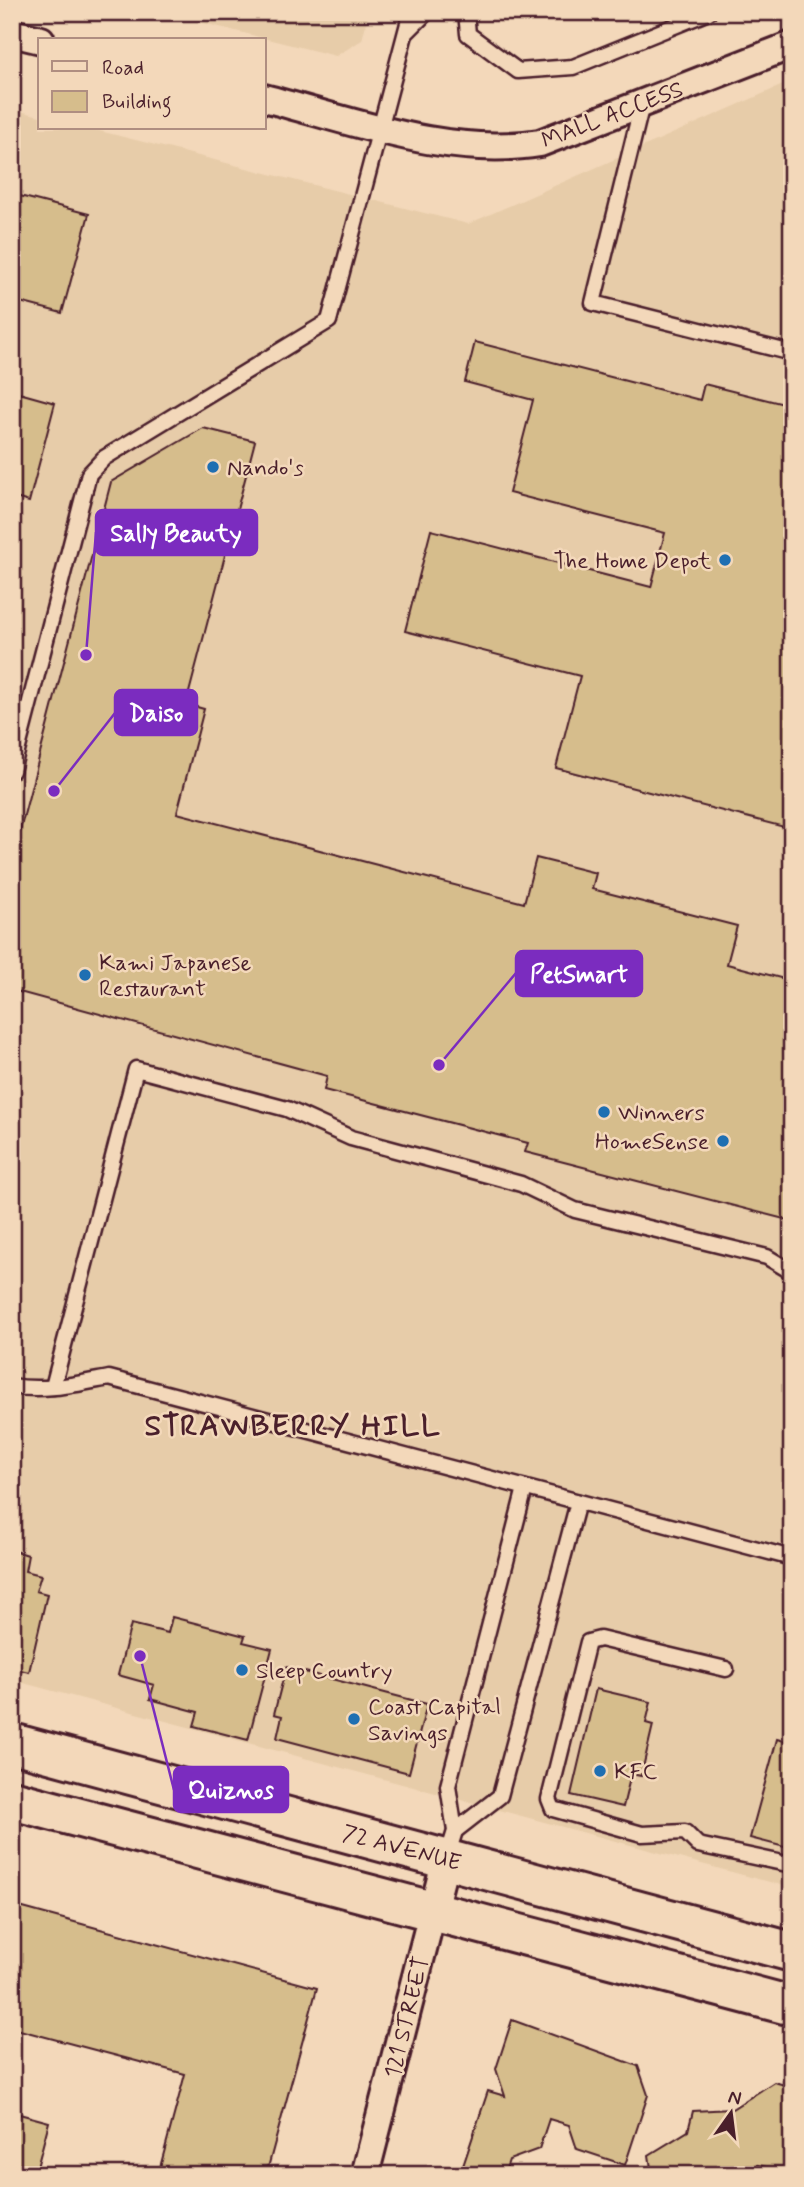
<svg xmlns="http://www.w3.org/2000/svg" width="804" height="2187" font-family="Mynerve,sans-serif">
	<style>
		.built { fill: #e7cca9 }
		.building { fill: #d6bd8c; stroke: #4a1f2b; stroke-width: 2 }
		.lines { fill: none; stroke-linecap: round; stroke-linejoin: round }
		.service-casing { stroke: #4a1f2b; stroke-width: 19 }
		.minor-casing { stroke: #4a1f2b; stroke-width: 32 }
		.secondary-casing { stroke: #4a1f2b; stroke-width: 44 }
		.service { stroke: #f3d8ba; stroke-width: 14 }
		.minor { stroke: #f3d8ba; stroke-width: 26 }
		.secondary { stroke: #f3d8ba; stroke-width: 38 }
		.poi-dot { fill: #1f6fb2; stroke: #f3d8ba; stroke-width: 2.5 }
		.labels { text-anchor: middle; stroke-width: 5; stroke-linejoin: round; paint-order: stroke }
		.street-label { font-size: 23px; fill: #4a1f2b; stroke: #f3d8ba }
		.poi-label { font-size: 23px; fill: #4a1f2b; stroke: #f3d8ba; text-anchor: start }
		.district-label { font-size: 30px; font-weight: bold; letter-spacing: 2px; fill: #4a1f2b; stroke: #f3d8ba }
		.leader { fill: none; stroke: #7b2cbf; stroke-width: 2.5 }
		.callout-dot { fill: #7b2cbf; stroke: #f3d8ba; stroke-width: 2.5 }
		.callout { fill: #7b2cbf; stroke: #7b2cbf; stroke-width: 2.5 }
		.callout-label { font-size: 24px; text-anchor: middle; font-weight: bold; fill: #fff }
	</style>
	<rect width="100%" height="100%" fill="#f3d8ba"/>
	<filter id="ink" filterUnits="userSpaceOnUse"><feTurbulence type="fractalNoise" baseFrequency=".0143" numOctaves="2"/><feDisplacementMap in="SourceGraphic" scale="14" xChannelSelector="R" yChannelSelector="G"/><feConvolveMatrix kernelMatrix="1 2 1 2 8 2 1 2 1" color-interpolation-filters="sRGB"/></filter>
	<g filter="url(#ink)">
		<g class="built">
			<polygon points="159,12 369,12 362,40 336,56"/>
			<polygon points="792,81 792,1888 12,1680 12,109 40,116 40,128 88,128 468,224"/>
		</g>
		<g class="building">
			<polygon points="12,194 89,214 62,313 12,300"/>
			<polygon points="475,342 700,400 704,384 792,406 792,829 556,768 580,676 405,631 431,530 651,587 665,533 509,493 533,400 465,382"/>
			<polygon points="12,391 55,403 29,502 12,497"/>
			<polygon points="203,428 255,441 186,704 204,709 177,813 524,903 536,858 596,873 592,889 737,926 727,964 792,981 792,1221 525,1152 528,1143 324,1090 327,1076 12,990 12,861 111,482"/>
			<polygon points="12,1550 28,1555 25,1571 41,1575 36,1591 47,1594 29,1672 12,1668"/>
			<polygon points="172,1617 245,1636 243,1642 272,1649 248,1740 194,1726 198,1712 150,1699 154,1685 118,1675 131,1624 168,1633"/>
			<polygon points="286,1667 427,1704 409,1773 277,1738 282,1716 274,1714"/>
			<polygon points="596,1689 651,1702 646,1723 653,1725 641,1776 631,1774 623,1807 571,1795"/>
			<polygon points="777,1739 792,1743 792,1849 750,1838"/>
			<polygon points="12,1905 317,1988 266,2175 158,2175 185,2074 12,2028"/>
			<polygon points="512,2020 638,2066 648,2095 625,2165 577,2149 569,2125 549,2119 539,2149 509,2160 504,2175 460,2175 488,2091 505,2096 496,2069"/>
			<polygon points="774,2082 792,2087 792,2175 772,2175 771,2168 758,2165 756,2175 652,2175 649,2155 688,2131 693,2111 732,2109"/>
			<polygon points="12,2112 49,2122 35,2175 12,2175"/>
		</g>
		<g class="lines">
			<defs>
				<g id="service">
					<polyline points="466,12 468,34 518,71 573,67 709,12"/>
					<polyline points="406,33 427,12"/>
					<polyline points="642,104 593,303 792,353"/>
					<polyline points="12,771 89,474 104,458 329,321 411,12"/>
					<path d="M12,1386C44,1392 77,1384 109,1378L792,1558"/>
					<polyline points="53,1387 136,1069 287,1109 351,1138 521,1184 575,1210 767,1257 792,1272"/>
					<polyline points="726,1669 600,1639 588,1642 549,1799 553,1809 642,1834 685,1832 698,1845 792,1865"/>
					<polyline points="455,1831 500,1796 578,1502"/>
					<polyline points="447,1857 455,1831 448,1786 525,1488"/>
				</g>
				<g id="minor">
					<polyline points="12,33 41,40"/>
					<path d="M264,98C353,121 448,158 540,143L792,45"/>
					<polyline points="365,2175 446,1859"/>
				</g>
				<g id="secondary">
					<polyline points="12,1743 792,1952"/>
					<polyline points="12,1800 792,2006"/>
				</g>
			</defs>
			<use href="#service" class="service-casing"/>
			<use href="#minor" class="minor-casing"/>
			<use href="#secondary" class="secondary-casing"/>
			<use href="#service" class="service"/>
			<use href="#minor" class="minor"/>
			<use href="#secondary" class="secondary"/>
		</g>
	</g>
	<g class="poi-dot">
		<circle cx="213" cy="467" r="7"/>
		<circle cx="725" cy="560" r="7"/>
		<circle cx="85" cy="975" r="7"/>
		<circle cx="604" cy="1112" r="7"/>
		<circle cx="723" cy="1141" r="7"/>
		<circle cx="242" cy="1670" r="7"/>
		<circle cx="354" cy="1719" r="7"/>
		<circle cx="600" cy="1771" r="7"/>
	</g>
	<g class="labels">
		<g class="street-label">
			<text transform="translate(612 114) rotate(-21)" y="8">MALL ACCESS</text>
			<text transform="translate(402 1847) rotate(15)" y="8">72 AVENUE</text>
			<text transform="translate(406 2017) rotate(-76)" y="8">121 STREET</text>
		</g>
		<g class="poi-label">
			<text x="227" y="475">Nando's</text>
			<text x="711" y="568" text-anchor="end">The Home Depot</text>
			<text x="99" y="970">Kami Japanese<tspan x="99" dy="26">Restaurant</tspan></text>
			<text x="618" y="1120">Winners</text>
			<text x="709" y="1149" text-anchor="end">HomeSense</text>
			<text x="256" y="1678">Sleep Country</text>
			<text x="368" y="1714">Coast Capital<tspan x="368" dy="26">Savings</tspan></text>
			<text x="614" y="1779">KFC</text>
		</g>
		<g class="district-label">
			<text x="293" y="1435">STRAWBERRY HILL</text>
		</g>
	</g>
	<path class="leader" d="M86 655L96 532M54 791L115 713M439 1065L516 973M140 1656L174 1790"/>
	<g class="callout-dot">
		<circle cx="86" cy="655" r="7"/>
		<circle cx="54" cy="791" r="7"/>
		<circle cx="439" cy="1065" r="7"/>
		<circle cx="140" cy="1656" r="7"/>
	</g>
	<g class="callout">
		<rect x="96" y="510" width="161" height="45" rx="7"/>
		<rect x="115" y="690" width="82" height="45" rx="7"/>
		<rect x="516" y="951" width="126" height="45" rx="7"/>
		<rect x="174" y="1767" width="114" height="45" rx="7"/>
	</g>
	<g class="callout-label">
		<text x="176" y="541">Sally Beauty</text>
		<text x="156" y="721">Daiso</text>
		<text x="579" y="982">PetSmart</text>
		<text x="231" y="1798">Quiznos</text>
	</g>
	<rect width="804" height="2187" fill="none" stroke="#f3d8ba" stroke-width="42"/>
	<rect x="21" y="21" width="762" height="2145" fill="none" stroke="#4a1f2b" stroke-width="2.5" filter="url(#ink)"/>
	<rect x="38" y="38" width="228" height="91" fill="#f3d8ba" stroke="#af8e81" stroke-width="2"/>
	<rect x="52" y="61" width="35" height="10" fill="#f3d8ba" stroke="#af8e81" stroke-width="2"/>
	<text x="102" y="74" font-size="21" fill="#4a1f2b">Road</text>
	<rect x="52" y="91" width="35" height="21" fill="#d6bd8c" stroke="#af8e81" stroke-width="2"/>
	<text x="102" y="108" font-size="21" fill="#4a1f2b">Building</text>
	<g transform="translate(731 2113) rotate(14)" stroke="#f3d8ba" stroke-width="5" paint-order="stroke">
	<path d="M0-5L12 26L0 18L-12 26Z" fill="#4a1f2b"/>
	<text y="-10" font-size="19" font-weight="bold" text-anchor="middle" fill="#4a1f2b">N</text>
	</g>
</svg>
